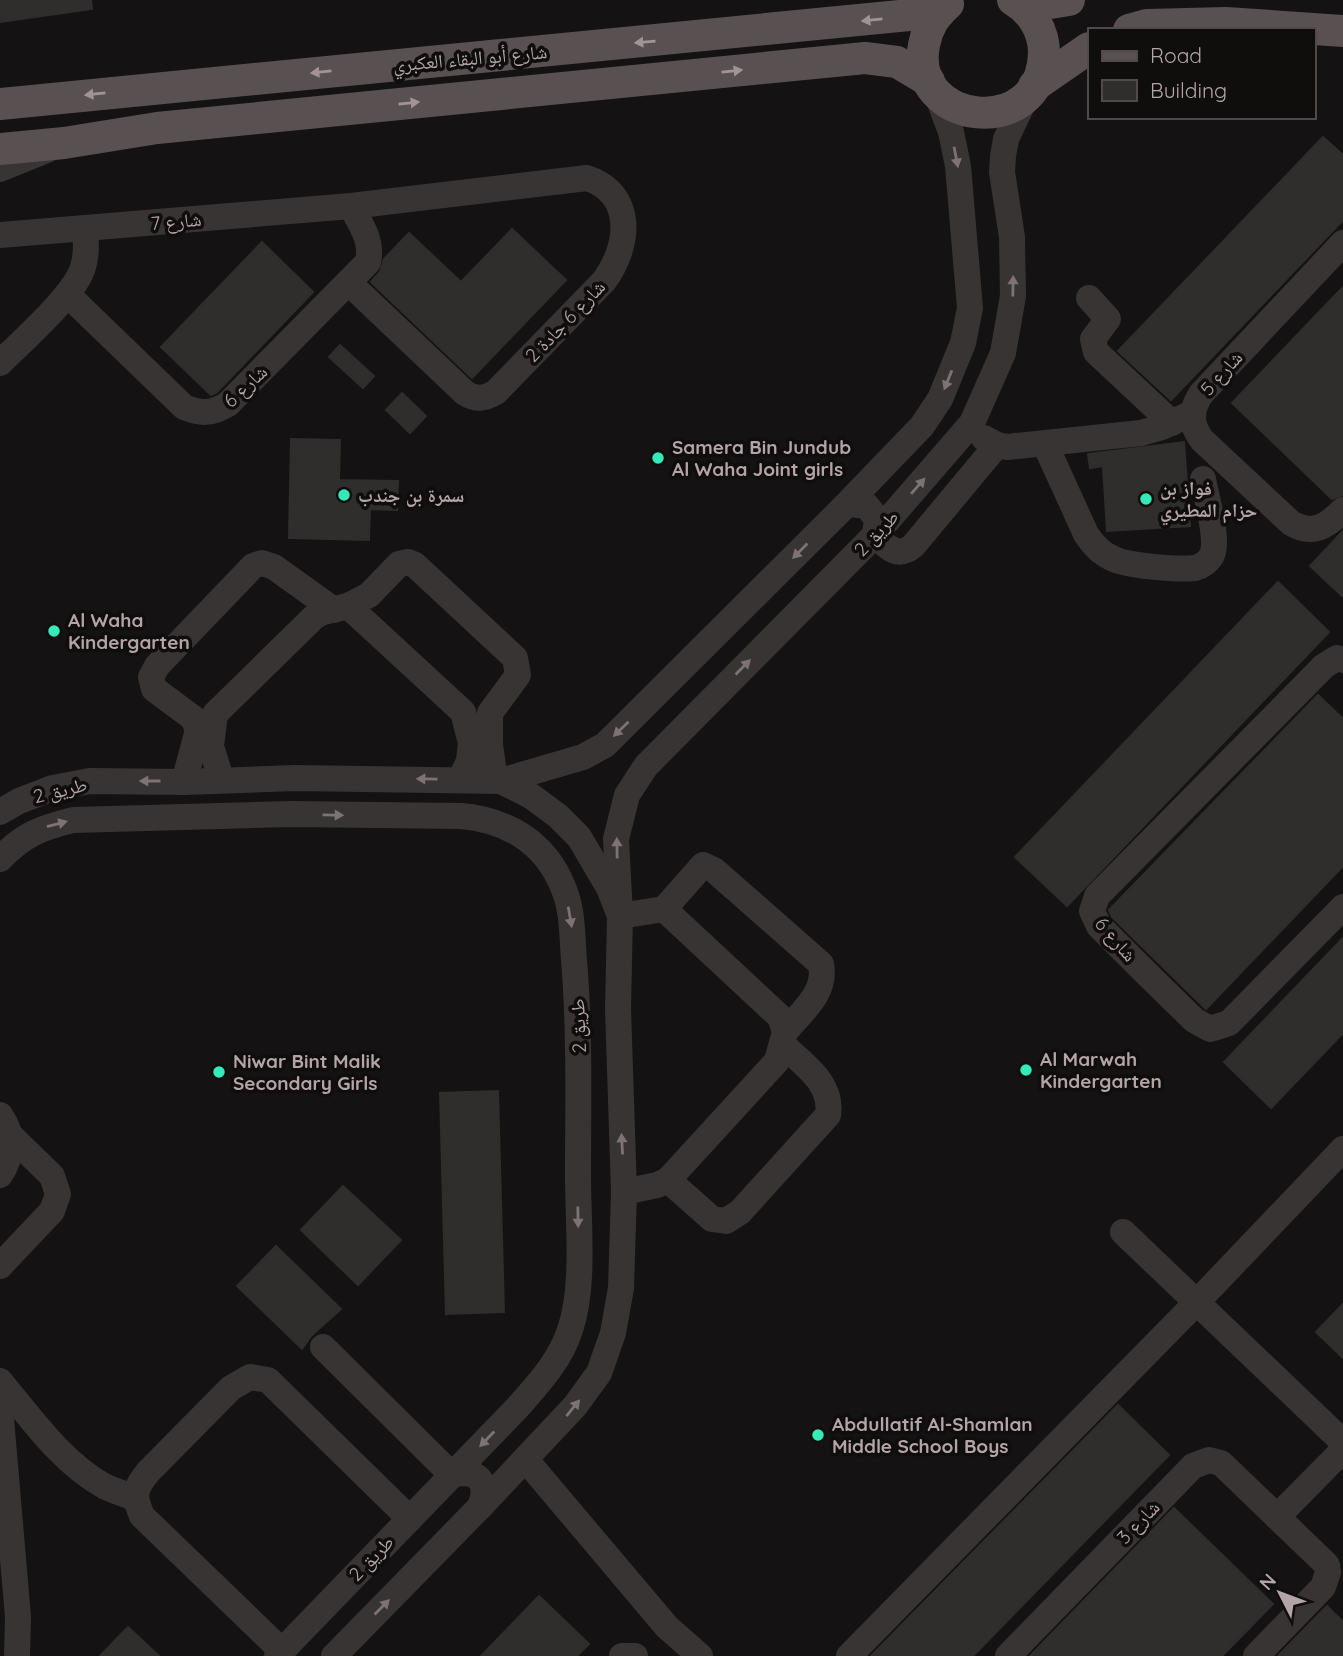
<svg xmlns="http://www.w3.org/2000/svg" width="1343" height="1656" font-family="Quicksand,'Noto Naskh Arabic',sans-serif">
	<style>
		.building { fill: #302e2d; stroke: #302d2c; stroke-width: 2 }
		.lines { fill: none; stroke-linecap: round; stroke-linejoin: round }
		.minor { stroke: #393434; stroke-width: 26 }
		.major { stroke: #585051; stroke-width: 32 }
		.oneway { fill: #a29397 }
		.oneway2 { fill: #7d7274 }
		.poi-dot { fill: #34eab8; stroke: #0f0e0d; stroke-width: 2.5 }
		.labels { text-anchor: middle; stroke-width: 7; stroke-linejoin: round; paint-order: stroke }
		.street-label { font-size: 19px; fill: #b4a4a8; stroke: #0f0e0d }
		.poi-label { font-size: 19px; font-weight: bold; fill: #b4a4a8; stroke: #0f0e0d; text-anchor: start }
	</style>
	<rect width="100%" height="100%" fill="#141212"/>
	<g class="building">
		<polygon points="0,0 91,0 92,9 0,22"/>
		<polygon points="1323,137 1343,155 1343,220 1171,400 1118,351"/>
		<polygon points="512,229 566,280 472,378 371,282 380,272 384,259 409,233 461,282"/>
		<polygon points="262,242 313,292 217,392 211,395 161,347"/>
		<polygon points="1343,287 1343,495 1332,499 1232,403"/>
		<polygon points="340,345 374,376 363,388 329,357"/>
		<polygon points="402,393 426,416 410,433 386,410"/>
		<polygon points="291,439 340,440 339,480 398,481 397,510 370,509 369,540 289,538"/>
		<polygon points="1184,442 1190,526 1107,531 1103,466 1090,468 1088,454"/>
		<polygon points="1343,531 1343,597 1310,566"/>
		<polygon points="1278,582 1329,632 1067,906 1015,857"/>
		<polygon points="1318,695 1343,719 1343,866 1206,1009 1112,917 1109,910"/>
		<polygon points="1343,938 1343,1033 1271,1108 1224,1062"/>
		<polygon points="498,1091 504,1312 446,1314 440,1093"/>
		<polygon points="343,1186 401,1240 358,1285 301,1230"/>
		<polygon points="276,1246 341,1309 311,1336 302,1349 237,1286"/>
		<polygon points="1343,1304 1343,1358 1316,1332"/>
		<polygon points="1118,1405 1169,1455 973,1656 871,1656"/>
		<polygon points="1174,1508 1273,1604 1222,1656 1030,1656"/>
		<polygon points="539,1596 589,1644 577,1656 481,1656"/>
		<polygon points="1327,1606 1343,1622 1343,1656 1278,1656"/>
		<polygon points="128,1627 159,1656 100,1656"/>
	</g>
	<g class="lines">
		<g class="minor">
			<polyline points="0,169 47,150"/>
			<path d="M0,235L351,206L587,178C635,194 630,246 604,281L496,392C484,399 476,400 465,393L349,283"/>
			<path d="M1343,243L1201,394C1190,411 1190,424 1202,440L1291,523C1313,536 1327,526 1343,510"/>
			<path d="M67,294L184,407C201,414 212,414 228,404L368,262C373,241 361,225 351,206"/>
			<polyline points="1089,298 1108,319 1093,339 1096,352 1172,423"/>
			<path d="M0,363C22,341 75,295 83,267C87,254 86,241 85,228"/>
			<polyline points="984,438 997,445 1007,447 1141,433 1162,427 1192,413"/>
			<path d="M1045,444L1086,534C1093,545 1101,554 1114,559C1129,566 1178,570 1195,568C1202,566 1209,561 1212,555C1219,539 1206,497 1203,479"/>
			<path d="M843,508L850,504L867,506L877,519L875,535C887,547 897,559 913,546L997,445"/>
			<polyline points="348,606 369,595 399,564 408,562 415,565 515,658 518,675 490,713 490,745 495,780"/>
			<polyline points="1343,660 1337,658 1324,666 1097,896 1092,911 1099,926 1143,970 1194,1020 1210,1029 1229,1023 1343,907"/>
			<polyline points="221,779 211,746 215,714 314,617 323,612 348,606 463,712 471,743 469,761 460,780"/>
			<polyline points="501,781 583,757 605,745 843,508 922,426 940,399 963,343 970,308 958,166 951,132 936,92"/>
			<polyline points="184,782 198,730 193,718 154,689 151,677 157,666 253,566 262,563 274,567 334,610"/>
			<polyline points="0,812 19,801 53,788 90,781 184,782 295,778 501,781 531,796 558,816 579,837 609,888 620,916 618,1008 624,1192 621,1288 613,1333 599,1373 575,1406 480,1507 334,1656"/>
			<path d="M0,859C24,834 41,828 73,820L291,814L461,816C507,820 545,842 563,887C573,909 572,936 574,960C580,1032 578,1104 578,1177C578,1224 585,1286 570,1330C560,1361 538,1384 517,1408L277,1656"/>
			<path d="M664,909L703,865L714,870L821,964C827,993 802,1011 785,1032"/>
			<path d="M0,1115C14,1135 13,1155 0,1175"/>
			<path d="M668,1180L712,1219L726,1221L740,1212L828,1115C833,1083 804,1065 782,1044"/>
			<polyline points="624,1192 657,1185 668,1180 777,1061 785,1032 780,1017 664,909 620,916 616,839 627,795 646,766 875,535 972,423 1003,353 1013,296 1012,237 1002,172 1003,156 1006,139 1026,97"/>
			<polyline points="1123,1232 1343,1442"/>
			<polyline points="0,1266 52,1211 58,1194 52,1176 11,1136"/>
			<path d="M323,1347L452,1475C478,1468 490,1483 480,1507"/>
			<path d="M0,1381C31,1418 61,1462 104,1486C114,1491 125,1494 135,1498"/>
			<polyline points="0,1407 18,1617 17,1656"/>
			<polyline points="526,1460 667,1627 700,1656"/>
			<polyline points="1277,1517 1343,1450"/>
			<path d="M282,1651L142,1516C133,1494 134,1490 148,1472L231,1388L250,1377L268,1380L410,1519"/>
			<polyline points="622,1656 635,1656"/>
			<polyline points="849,1656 1197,1302 1343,1149"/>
			<polyline points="1008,1656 1193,1466 1209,1460 1221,1463 1327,1565 1328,1572 1323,1587 1256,1656"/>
		</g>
		<g class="major">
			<polyline points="1018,3 1044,4 1069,0"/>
			<path d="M948,4C935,14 927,28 924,45C908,125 1042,142 1044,53C1044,31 1032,11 1013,0"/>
			<polyline points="1129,30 1147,25 1226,23 1343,31"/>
			<polyline points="1034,86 1089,48"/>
			<polyline points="0,104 940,12"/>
			<polyline points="0,149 64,143 157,128 865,58 897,62 929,81"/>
		</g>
	</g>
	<defs><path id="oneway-solid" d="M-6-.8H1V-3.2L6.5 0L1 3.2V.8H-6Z" transform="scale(1.75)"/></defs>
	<g class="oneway">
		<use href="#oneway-solid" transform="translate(872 20) rotate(174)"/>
		<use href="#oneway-solid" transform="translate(645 42) rotate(175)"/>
		<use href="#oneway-solid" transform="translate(732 71) rotate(-6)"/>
		<use href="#oneway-solid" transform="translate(321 72) rotate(174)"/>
		<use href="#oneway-solid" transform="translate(95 94) rotate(174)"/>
		<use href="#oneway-solid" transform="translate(409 103) rotate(-6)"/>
	</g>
	<g class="oneway2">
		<use href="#oneway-solid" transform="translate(956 157) rotate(79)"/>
		<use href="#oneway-solid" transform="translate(1013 286) rotate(-89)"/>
		<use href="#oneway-solid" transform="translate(948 380) rotate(112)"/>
		<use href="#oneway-solid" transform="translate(918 486) rotate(-49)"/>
		<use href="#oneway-solid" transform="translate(800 551) rotate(135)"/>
		<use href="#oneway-solid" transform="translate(743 667) rotate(-45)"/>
		<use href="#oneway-solid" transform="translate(621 729) rotate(136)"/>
		<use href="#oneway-solid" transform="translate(427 779) rotate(-179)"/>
		<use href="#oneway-solid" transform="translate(150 781) rotate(-180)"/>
		<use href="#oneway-solid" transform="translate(333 815) rotate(1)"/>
		<use href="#oneway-solid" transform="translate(57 824) rotate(-15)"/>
		<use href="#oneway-solid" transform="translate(617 848) rotate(-91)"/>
		<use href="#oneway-solid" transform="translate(570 917) rotate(80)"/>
		<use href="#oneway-solid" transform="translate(622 1144) rotate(-93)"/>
		<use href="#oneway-solid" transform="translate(578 1217) rotate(89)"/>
		<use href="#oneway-solid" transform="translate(573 1408) rotate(-51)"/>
		<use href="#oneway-solid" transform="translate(487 1439) rotate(134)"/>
		<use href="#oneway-solid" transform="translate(382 1607) rotate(-45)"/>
	</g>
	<g class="poi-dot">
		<circle cx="658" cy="458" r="7"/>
		<circle cx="344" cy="495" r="7"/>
		<circle cx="1146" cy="499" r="7"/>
		<circle cx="54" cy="631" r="7"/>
		<circle cx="1026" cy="1070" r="7"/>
		<circle cx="219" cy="1072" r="7"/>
		<circle cx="818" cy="1435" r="7"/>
	</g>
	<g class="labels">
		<g class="street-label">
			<text transform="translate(470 58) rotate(-5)" y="7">شارع أبو البقاء العكبري</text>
			<text transform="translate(176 221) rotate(-5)" y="7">شارع 7</text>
			<text transform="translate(565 321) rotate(-46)" y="7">شارع 6 جادة 2</text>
			<text transform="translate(1221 373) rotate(-48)" y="7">شارع 5</text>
			<text transform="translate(245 386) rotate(-43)" y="7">شارع 6</text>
			<text transform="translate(876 533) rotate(-47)" y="7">طريق 2</text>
			<text transform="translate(60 790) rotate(-14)" y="7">طريق 2</text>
			<text transform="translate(1116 939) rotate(49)" y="7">شارع 6</text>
			<text transform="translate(578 1026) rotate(-92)" y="7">طريق 2</text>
			<text transform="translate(1138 1522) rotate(-46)" y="7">شارع 3</text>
			<text transform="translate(371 1558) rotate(-46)" y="7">طريق 2</text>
		</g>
		<g class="poi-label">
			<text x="672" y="454">Samera Bin Jundub<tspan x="672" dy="22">Al Waha Joint girls</tspan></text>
			<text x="1160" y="495">فواز بن<tspan x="1160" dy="22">حزام المطيري</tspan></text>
			<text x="358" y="502">سمرة بن جندب</text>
			<text x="68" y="627">Al Waha<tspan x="68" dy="22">Kindergarten</tspan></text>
			<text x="1040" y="1066">Al Marwah<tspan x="1040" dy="22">Kindergarten</tspan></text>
			<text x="233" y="1068">Niwar Bint Malik<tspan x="233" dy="22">Secondary Girls</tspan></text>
			<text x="832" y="1431">Abdullatif Al-Shamlan<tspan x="832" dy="22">Middle School Boys</tspan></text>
		</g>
	</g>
	<rect x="1088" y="28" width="228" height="91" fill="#0f0e0d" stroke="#514a4b" stroke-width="2"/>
	<rect x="1102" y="51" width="35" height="10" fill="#585051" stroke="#514a4b" stroke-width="2"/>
	<text x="1150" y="63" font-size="21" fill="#b4a4a8">Road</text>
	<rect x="1102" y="80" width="35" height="21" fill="#302e2d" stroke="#514a4b" stroke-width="2"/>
	<text x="1150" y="98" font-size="21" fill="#b4a4a8">Building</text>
	<g transform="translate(1280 1593) rotate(312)" stroke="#0f0e0d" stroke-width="5" paint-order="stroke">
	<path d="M0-5L12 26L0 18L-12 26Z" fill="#b4a4a8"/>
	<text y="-10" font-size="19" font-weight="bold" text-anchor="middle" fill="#b4a4a8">N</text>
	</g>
</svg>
